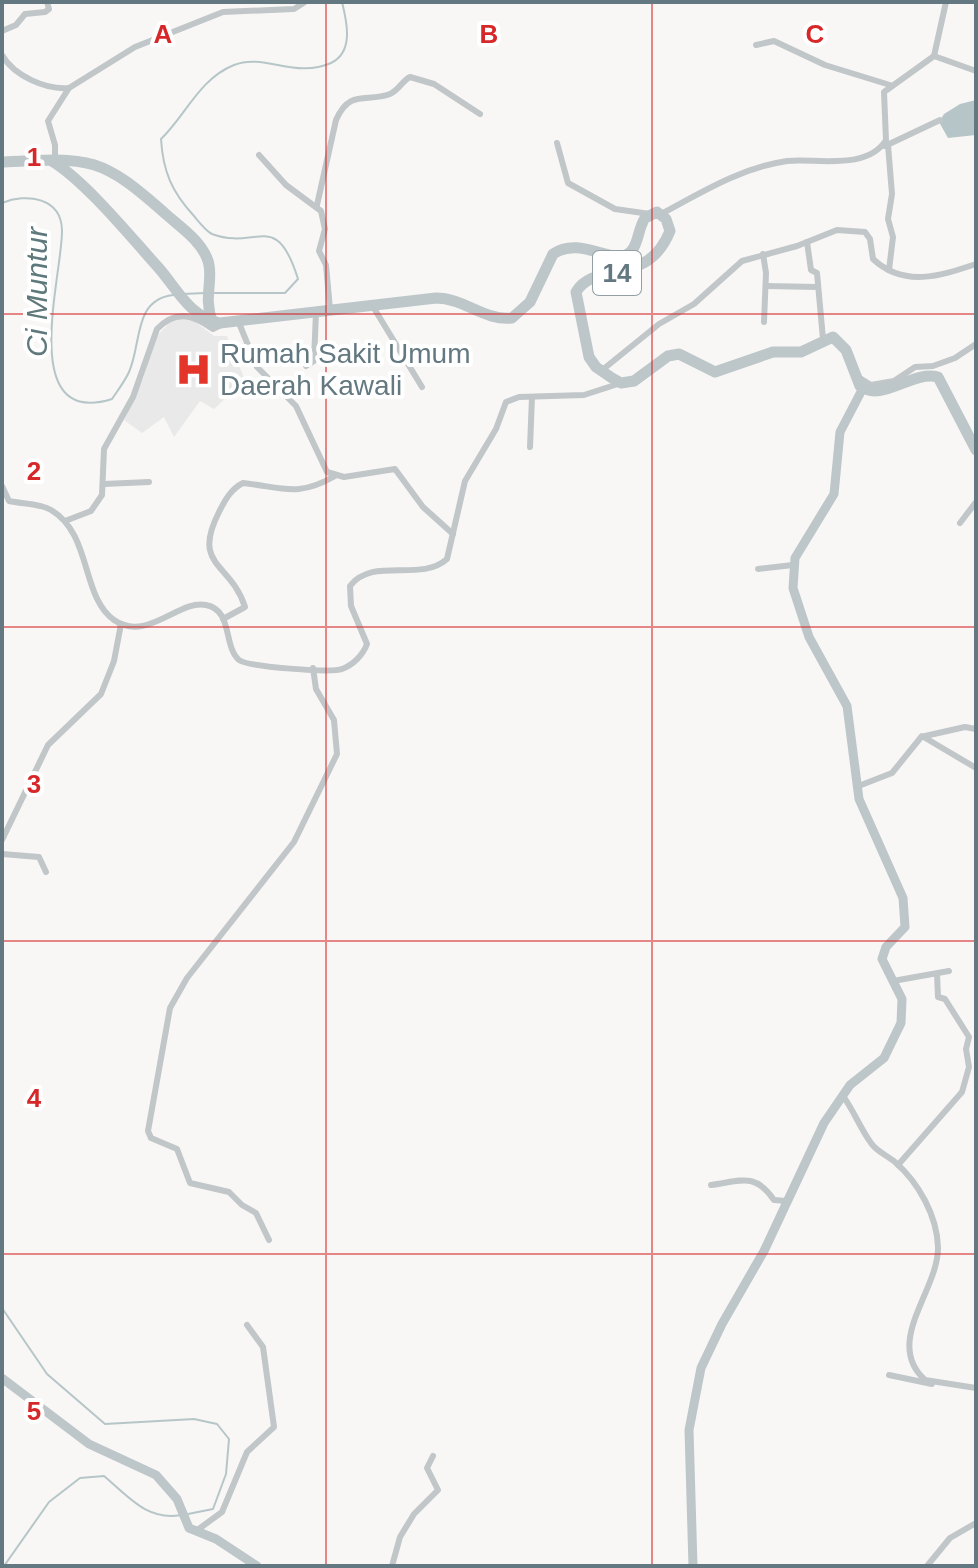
<svg xmlns="http://www.w3.org/2000/svg" width="978" height="1568" font-family="Helvetica,sans-serif">
	<style>
		.built { fill: #e8e9e8 }
		.water { fill: #b6c6c8 }
		.lines { fill: none; stroke-linecap: round; stroke-linejoin: round }
		.stream { stroke: #b6c6c8; stroke-width: 2 }
		.street { stroke: #c1c6c9; stroke-width: 6 }
		.secondary { stroke: #bdc6c9; stroke-width: 9 }
		.highway { stroke: #bdc6c9; stroke-width: 11 }
		.grid { fill: none; stroke: #d62828; stroke-width: 2; stroke-opacity: 0.55 }
		.labels { text-anchor: middle; stroke-width: 8; stroke-linejoin: round; paint-order: stroke }
		.shield { fill: #fff; stroke: #92a0a6; stroke-width: 2 }
		.shield-label { font-size: 26px; font-weight: bold; fill: #637880 }
		.poi-label { font-size: 28px; fill: #637880; stroke: #fff; text-anchor: start }
		.water-label { font-size: 30px; font-style: italic; fill: #5e787b; stroke: #fff }
		.grid-label { font-size: 26px; text-anchor: middle; font-weight: bold; fill: #d62828; stroke: #fff; stroke-width: 8; stroke-linejoin: round; paint-order: stroke }
	</style>
	<rect width="100%" height="100%" fill="#f8f7f5"/>
	<polygon class="built" points="189,317 214,336 227,336 245,380 214,409 200,401 174,437 164,417 142,433 124,420 143,379 155,338 171,321"/>
	<polygon class="water" points="976,100 976,135 948,138 939,122 944,114 960,104"/>
	<g class="lines">
		<g class="stream">
			<path d="M2,203C26,193 61,197 62,230C63,273 16,429 112,399C118,390 125,381 129,372C142,343 133,300 173,295"/>
			<path d="M211,293H285L298,279C276,208 257,251 212,234C206,231 199,222 194,216C172,192 163,172 161,139C186,115 199,79 234,65C265,53 295,79 331,63C354,52 347,22 342,2"/>
			<polyline points="183,294 205,293"/>
			<polyline points="2,1308 47,1374 105,1424 194,1419 217,1424 229,1439 226,1474 213,1509 188,1514"/>
			<path d="M4,1566L49,1502L80,1478L104,1476C129,1497 147,1521 181,1515"/>
		</g>
		<g class="street">
			<polyline points="2,31 16,25 25,14 45,12 49,9 47,2"/>
			<polyline points="756,45 774,41 825,65 890,85"/>
			<path d="M2,55C14,76 46,90 69,88L48,121L55,145V161"/>
			<polyline points="934,56 976,71"/>
			<polyline points="69,88 135,47 223,12 294,9 305,2"/>
			<polyline points="557,143 568,183 615,209 650,214"/>
			<polyline points="888,145 892,194 888,219 893,237 889,270"/>
			<polyline points="885,146 940,120"/>
			<polyline points="259,155 286,185 321,211 325,229 319,251 326,265 330,309"/>
			<path d="M317,205L336,120C350,88 367,103 390,94C399,90 402,81 410,77L434,84L480,114"/>
			<path d="M661,214C702,192 740,168 787,161C816,158 867,171 886,140L884,92L934,56L946,2"/>
			<polyline points="807,242 811,270 817,273 823,339"/>
			<polyline points="763,254 766,273 764,322"/>
			<polyline points="766,286 818,287"/>
			<polyline points="372,305 422,387"/>
			<polyline points="239,323 257,367 296,406 327,472 344,477 395,469 423,507 453,534"/>
			<polyline points="306,366 314,361 316,312"/>
			<path d="M601,371L659,324L694,304L742,261L797,246L837,230L865,232L870,239L873,259C904,288 940,276 976,264"/>
			<polyline points="858,377 871,385 894,381 915,367 933,366 955,358 976,344"/>
			<polyline points="530,447 532,397"/>
			<polyline points="104,484 149,482"/>
			<path d="M2,486L9,501C22,504 40,503 51,510C92,534 81,597 114,620C147,643 179,599 206,605C233,610 223,646 239,660C248,667 332,673 342,669C353,665 363,655 367,644L351,606L350,586C373,556 420,583 447,559L465,481L496,429L506,402L519,397L584,395L621,383"/>
			<path d="M65,521L91,511L102,495L104,449L133,397L157,329C176,309 193,315 213,329L225,323"/>
			<polyline points="960,523 976,502"/>
			<polyline points="758,569 793,565"/>
			<path d="M223,619L245,607C231,562 191,567 219,512C225,500 231,489 243,483C282,487 297,498 335,476"/>
			<polyline points="925,736 965,727 976,729"/>
			<polyline points="856,787 892,773 922,736 976,768"/>
			<polyline points="2,840 48,745 101,694 114,661 121,624"/>
			<polyline points="2,854 39,857 46,872"/>
			<polyline points="893,981 949,971"/>
			<path d="M843,1096C854,1111 860,1128 871,1143C877,1152 887,1155 895,1162C919,1183 937,1216 938,1247C939,1290 883,1342 925,1380L976,1388"/>
			<polyline points="898,1165 962,1092 969,1067 966,1049 969,1037 945,999 938,997 937,974"/>
			<path d="M711,1185C741,1181 755,1172 774,1200L786,1201"/>
			<polyline points="269,1240 256,1213 242,1205 229,1192 190,1183 177,1149 151,1138 148,1131 170,1008 187,978 294,842 337,754 334,720 316,689 313,668"/>
			<polyline points="889,1375 932,1384"/>
			<polyline points="196,1531 222,1512 247,1452 274,1427 263,1347 247,1325"/>
			<polyline points="392,1566 400,1537 414,1514 438,1490 427,1468 433,1456"/>
			<polyline points="927,1566 950,1538 976,1523"/>
		</g>
		<g class="secondary">
			<polyline points="2,1378 89,1444 156,1475 177,1499 189,1528 216,1539 257,1566"/>
			<polyline points="693,1566 689,1430 701,1368 722,1324 764,1251 824,1123 850,1085 884,1058 901,1023 902,999 882,959 886,947 905,927 903,898 859,799 847,706 809,637 793,588 795,558 834,494 840,432 863,388"/>
		</g>
		<g class="highway">
			<path d="M52,161C86,182 129,235 157,266C177,288 188,316 220,323L436,298C464,298 484,321 512,318L530,302L553,254C584,233 620,274 634,247C639,238 639,227 645,218L657,212L666,219L670,231C647,288 595,260 576,292L589,357L596,367L612,378L621,383L634,381L668,356L679,354L715,372L773,352H801L833,337L846,350L860,386C882,403 912,370 938,377L976,450"/>
			<path d="M2,162C91,157 101,156 168,216C183,229 202,242 208,261C214,279 203,296 212,321"/>
		</g>
	</g>
	<path class="grid" d="M326,2V1566M652,2V1566M2,314H976M2,627H976M2,941H976M2,1254H976"/>
	<defs>
		<symbol id="hospital-bare" viewBox="-9 -9 18 18"><path d="M-5-5h3v3.5h4V-5h3V5h-3V1.5h-4V5h-3Z" fill="#e3352a" stroke="#fff" stroke-width="2.5" paint-order="stroke"/></symbol>
	</defs>
	<g fill-rule="evenodd">
		<use href="#hospital-bare" x="168" y="344" width="51" height="51"/>
	</g>
	<g class="labels">
		<rect class="shield" x="593" y="251" width="48" height="44" rx="6"/>
		<g class="shield-label">
			<text x="617" y="282">14</text>
		</g>
		<g class="poi-label">
			<text x="220" y="363">Rumah Sakit Umum<tspan x="220" dy="32">Daerah Kawali</tspan></text>
		</g>
		<g class="water-label">
			<text transform="translate(37 292) rotate(-90)" y="10">Ci Muntur</text>
		</g>
	</g>
	<g class="grid-label">
		<text x="163" y="43">A</text>
		<text x="489" y="43">B</text>
		<text x="815" y="43">C</text>
		<text x="34" y="166">1</text>
		<text x="34" y="480">2</text>
		<text x="34" y="793">3</text>
		<text x="34" y="1107">4</text>
		<text x="34" y="1420">5</text>
	</g>
	<rect width="978" height="1568" fill="none" stroke="#637880" stroke-width="8"/>
</svg>
